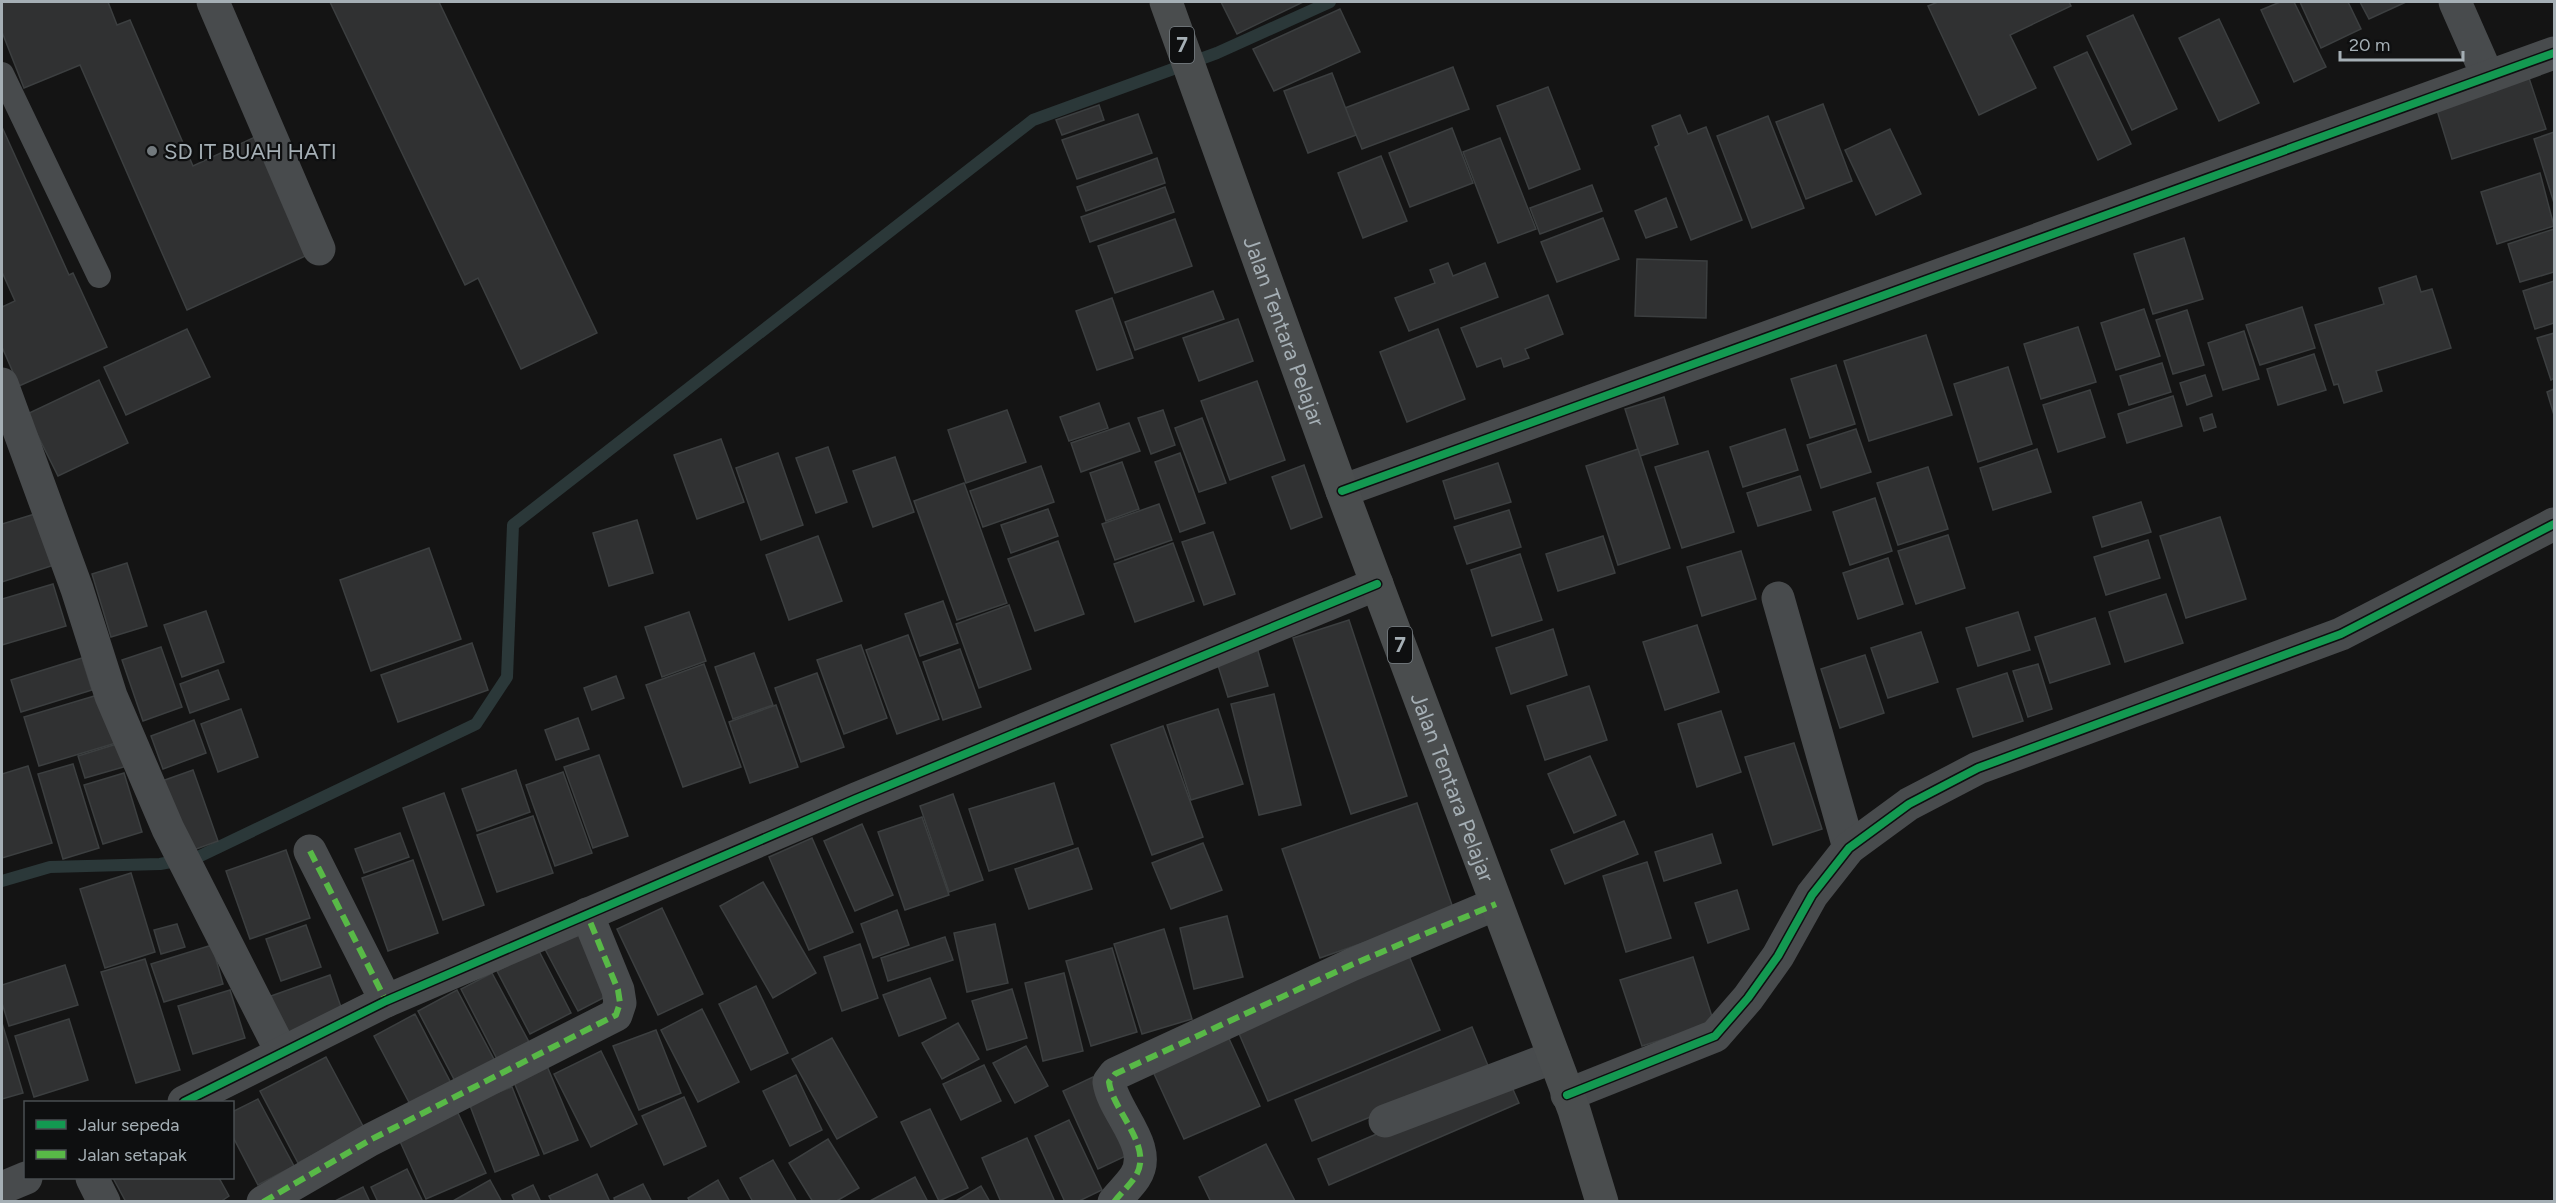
<svg xmlns="http://www.w3.org/2000/svg" width="2556" height="1203" font-family="Figtree,sans-serif">
	<style>
		.lines { fill: none; stroke-linecap: round; stroke-linejoin: round }
		.stream { stroke: #2b3839; stroke-width: 12 }
		.building { fill: #303132; stroke: #3c3f40; stroke-width: 1.5 }
		.lane { stroke: #484b4d; stroke-width: 24 }
		.street { stroke: #484b4d; stroke-width: 33 }
		.highway { stroke: #4a4d4e; stroke-width: 33 }
		.quiet { stroke: #58b947; stroke-width: 6; stroke-dasharray: 12 6; stroke-linecap: butt }
		.cycleway-casing { stroke: #0e0f10; stroke-width: 11 }
		.cycleway { stroke: #139951; stroke-width: 8 }
		.poi-dot { fill: #72797d; stroke: #0e0f10; stroke-width: 2 }
		.labels { text-anchor: middle; stroke-width: 4.5; stroke-linejoin: round; paint-order: stroke }
		.shield { fill: #0e0f10; stroke: #787f84; stroke-width: 1.5 }
		.shield-label { font-size: 21px; font-weight: bold; fill: #a5afb5 }
		.poi-label { font-size: 22px; fill: #a5afb5; stroke: #0e0f10; text-anchor: start }
		.street-label { font-size: 22px; fill: #a5afb5; stroke: #0e0f10 }
	</style>
	<rect width="100%" height="100%" fill="#141414"/>
	<g class="lines">
		<polyline class="stream" points="2,881 50,867 160,864 198,857 476,724 507,677 513,525 1033,120 1217,53 1330,2"/>
	</g>
	<g class="building">
		<polygon points="2,2 108,2 117,25 130,20 193,166 257,136 312,253 187,310 80,65 24,88 2,32"/>
		<polygon points="330,2 439,2 597,333 521,369 478,278 465,285"/>
		<polygon points="1221,2 1303,2 1237,34"/>
		<polygon points="1938,2 2069,2 2071,6 2010,35 2036,88 1979,115 1928,6"/>
		<polygon points="2280,2 2294,2 2326,67 2294,82 2261,10"/>
		<polygon points="2300,2 2348,2 2361,29 2321,48"/>
		<polygon points="2360,2 2406,2 2369,19"/>
		<polygon points="1340,9 1360,52 1274,91 1253,49"/>
		<polygon points="2133,15 2177,109 2132,130 2087,36"/>
		<polygon points="2219,19 2259,103 2219,121 2179,38"/>
		<polygon points="2087,52 2131,144 2098,160 2054,67"/>
		<polygon points="1453,67 1469,109 1362,149 1345,108"/>
		<polygon points="1332,73 1356,135 1308,153 1284,91"/>
		<polygon points="2529,78 2546,129 2452,159 2436,107"/>
		<polygon points="1548,87 1580,169 1529,189 1497,106"/>
		<polygon points="1823,104 1852,181 1806,199 1776,122"/>
		<polygon points="1099,105 1104,120 1062,135 1056,120"/>
		<polygon points="1138,114 1152,153 1077,179 1062,140"/>
		<polygon points="1680,115 1688,134 1706,127 1742,220 1691,240 1655,147 1659,145 1652,126"/>
		<polygon points="1768,116 1804,208 1752,228 1717,136"/>
		<polygon points="2,127 69,275 73,273 107,347 19,386 2,347 2,307 15,301 2,272"/>
		<polygon points="1452,128 1473,183 1410,207 1389,153"/>
		<polygon points="1890,129 1921,194 1876,215 1845,150"/>
		<polygon points="2554,132 2554,203 2534,139"/>
		<polygon points="1500,138 1536,229 1498,243 1463,152"/>
		<polygon points="1381,156 1407,221 1363,238 1338,173"/>
		<polygon points="1157,158 1165,183 1086,211 1077,187"/>
		<polygon points="2540,173 2554,226 2497,244 2481,192"/>
		<polygon points="1592,185 1602,211 1540,234 1530,208"/>
		<polygon points="1165,187 1174,212 1090,242 1081,217"/>
		<polygon points="1666,198 1677,227 1646,238 1635,211"/>
		<polygon points="1603,218 1619,259 1557,282 1541,242"/>
		<polygon points="1175,219 1192,266 1115,293 1098,246"/>
		<polygon points="2554,229 2554,272 2520,282 2508,244"/>
		<polygon points="2184,238 2203,299 2153,314 2134,254"/>
		<polygon points="1637,259 1707,261 1706,318 1635,316"/>
		<polygon points="1448,263 1453,276 1485,263 1498,297 1409,331 1395,298 1435,283 1430,270"/>
		<polygon points="2416,276 2421,292 2432,289 2451,348 2376,371 2382,391 2344,403 2338,384 2334,385 2315,325 2384,304 2379,288"/>
		<polygon points="2554,281 2554,323 2535,329 2523,291"/>
		<polygon points="1213,291 1224,319 1135,350 1125,322"/>
		<polygon points="1548,295 1563,334 1525,349 1529,358 1504,367 1501,358 1477,367 1461,328"/>
		<polygon points="1112,298 1133,358 1097,370 1076,311"/>
		<polygon points="2302,307 2315,348 2260,365 2246,325"/>
		<polygon points="2144,309 2160,356 2116,370 2101,323"/>
		<polygon points="2187,310 2204,365 2173,374 2156,320"/>
		<polygon points="1238,319 1253,361 1199,381 1183,338"/>
		<polygon points="2078,327 2096,382 2041,399 2024,344"/>
		<polygon points="187,329 210,377 126,415 104,367"/>
		<polygon points="1438,329 1465,399 1407,422 1380,352"/>
		<polygon points="2244,331 2259,379 2223,390 2208,343"/>
		<polygon points="2554,333 2554,378 2551,380 2537,338"/>
		<polygon points="1926,335 1952,415 1869,441 1844,361"/>
		<polygon points="2314,354 2326,390 2278,405 2267,369"/>
		<polygon points="2162,363 2171,392 2129,405 2120,376"/>
		<polygon points="1836,365 1855,424 1810,438 1791,379"/>
		<polygon points="2008,367 2032,444 1978,462 1954,384"/>
		<polygon points="2205,375 2212,396 2187,405 2180,383"/>
		<polygon points="99,380 128,443 58,476 27,414"/>
		<polygon points="1257,381 1285,460 1230,480 1201,401"/>
		<polygon points="2554,389 2554,415 2547,392"/>
		<polygon points="2090,390 2105,437 2058,452 2043,405"/>
		<polygon points="2173,396 2182,426 2127,443 2118,414"/>
		<polygon points="1664,397 1678,444 1640,456 1625,409"/>
		<polygon points="1099,403 1108,428 1069,441 1060,417"/>
		<polygon points="1007,410 1026,462 966,483 948,430"/>
		<polygon points="1163,410 1175,445 1151,454 1138,418"/>
		<polygon points="2212,414 2216,427 2204,431 2200,418"/>
		<polygon points="1202,418 1226,483 1199,492 1175,428"/>
		<polygon points="1129,423 1140,451 1081,472 1071,443"/>
		<polygon points="1785,429 1798,470 1743,487 1730,447"/>
		<polygon points="1856,429 1871,472 1821,488 1807,445"/>
		<polygon points="721,439 744,502 697,519 674,455"/>
		<polygon points="828,447 847,502 816,513 796,458"/>
		<polygon points="1638,449 1670,548 1618,565 1586,466"/>
		<polygon points="2037,449 2051,492 1993,510 1980,468"/>
		<polygon points="1708,451 1734,532 1682,548 1655,467"/>
		<polygon points="778,453 803,525 761,540 736,468"/>
		<polygon points="1180,453 1205,523 1180,532 1155,462"/>
		<polygon points="895,457 914,512 873,527 853,471"/>
		<polygon points="1122,462 1139,509 1106,521 1090,473"/>
		<polygon points="1498,463 1511,502 1455,519 1443,481"/>
		<polygon points="1304,465 1322,517 1291,529 1272,477"/>
		<polygon points="1041,466 1054,502 983,527 970,491"/>
		<polygon points="1928,467 1948,529 1898,545 1877,483"/>
		<polygon points="1800,476 1811,510 1758,526 1747,493"/>
		<polygon points="964,483 1007,603 957,620 914,501"/>
		<polygon points="1875,498 1892,551 1850,565 1833,512"/>
		<polygon points="2141,502 2151,532 2102,547 2093,517"/>
		<polygon points="1159,504 1172,540 1115,560 1102,524"/>
		<polygon points="1048,509 1058,536 1011,553 1001,525"/>
		<polygon points="1509,510 1521,547 1467,564 1454,527"/>
		<polygon points="38,513 54,565 2,582 2,524"/>
		<polygon points="2220,517 2246,599 2186,618 2160,536"/>
		<polygon points="637,520 653,573 609,586 593,533"/>
		<polygon points="1213,532 1235,594 1204,605 1182,542"/>
		<polygon points="1948,535 1965,588 1916,604 1898,551"/>
		<polygon points="818,536 842,601 789,620 766,555"/>
		<polygon points="1603,536 1615,573 1558,591 1546,554"/>
		<polygon points="2148,540 2160,578 2106,595 2094,557"/>
		<polygon points="1058,541 1084,614 1035,631 1008,559"/>
		<polygon points="1173,543 1194,601 1135,622 1114,564"/>
		<polygon points="429,548 461,639 371,671 340,580"/>
		<polygon points="1741,551 1756,599 1702,616 1687,567"/>
		<polygon points="1520,554 1542,620 1492,636 1471,570"/>
		<polygon points="1888,558 1903,604 1858,619 1843,573"/>
		<polygon points="127,563 147,626 111,637 92,574"/>
		<polygon points="53,584 66,626 2,645 2,599"/>
		<polygon points="2166,594 2183,643 2125,662 2109,612"/>
		<polygon points="943,601 958,643 920,656 905,614"/>
		<polygon points="1009,605 1031,669 979,688 956,624"/>
		<polygon points="206,611 224,662 182,677 164,625"/>
		<polygon points="689,612 706,661 662,677 645,627"/>
		<polygon points="2018,612 2030,650 1978,666 1966,628"/>
		<polygon points="2095,618 2110,664 2050,683 2035,637"/>
		<polygon points="1349,620 1407,796 1351,814 1293,638"/>
		<polygon points="1697,625 1719,692 1665,710 1643,642"/>
		<polygon points="1553,629 1567,675 1511,694 1496,648"/>
		<polygon points="1921,632 1938,682 1888,698 1871,648"/>
		<polygon points="908,635 939,719 897,734 866,650"/>
		<polygon points="472,643 488,690 398,722 381,675"/>
		<polygon points="1256,644 1268,686 1228,697 1215,656"/>
		<polygon points="861,645 887,718 844,734 817,660"/>
		<polygon points="161,647 182,707 143,721 122,660"/>
		<polygon points="960,649 981,707 943,720 923,662"/>
		<polygon points="754,653 773,705 733,719 715,667"/>
		<polygon points="1865,655 1884,713 1840,728 1821,669"/>
		<polygon points="82,658 92,690 21,712 11,680"/>
		<polygon points="704,664 741,767 683,787 646,685"/>
		<polygon points="2038,664 2052,709 2028,717 2013,671"/>
		<polygon points="218,670 229,699 190,713 180,684"/>
		<polygon points="817,673 844,747 801,762 775,688"/>
		<polygon points="2007,673 2023,721 1973,737 1957,689"/>
		<polygon points="616,676 624,698 592,710 584,688"/>
		<polygon points="1589,686 1607,740 1545,760 1527,706"/>
		<polygon points="101,694 116,743 39,766 24,717"/>
		<polygon points="1274,694 1301,805 1259,815 1231,704"/>
		<polygon points="776,705 798,767 750,783 729,722"/>
		<polygon points="241,709 258,757 218,772 201,724"/>
		<polygon points="1218,709 1243,784 1191,800 1167,725"/>
		<polygon points="1721,711 1741,772 1697,787 1678,724"/>
		<polygon points="578,718 589,749 556,760 545,730"/>
		<polygon points="194,720 206,753 163,769 151,736"/>
		<polygon points="1163,726 1203,837 1152,855 1111,745"/>
		<polygon points="120,743 127,766 85,778 78,756"/>
		<polygon points="1794,743 1822,829 1773,845 1745,757"/>
		<polygon points="599,755 628,836 593,848 564,767"/>
		<polygon points="1590,756 1616,815 1574,833 1548,774"/>
		<polygon points="73,764 99,848 63,859 38,774"/>
		<polygon points="28,766 52,843 2,858 2,774"/>
		<polygon points="193,770 218,841 188,852 162,781"/>
		<polygon points="516,770 530,812 477,831 462,789"/>
		<polygon points="563,772 592,853 555,866 526,785"/>
		<polygon points="124,773 142,832 103,844 84,785"/>
		<polygon points="1054,783 1073,844 989,871 969,809"/>
		<polygon points="444,793 484,905 443,920 403,808"/>
		<polygon points="953,794 983,880 949,892 920,806"/>
		<polygon points="1417,803 1454,911 1320,958 1282,849"/>
		<polygon points="533,816 553,873 497,892 477,835"/>
		<polygon points="922,817 949,895 905,910 878,832"/>
		<polygon points="1624,821 1638,854 1565,884 1551,850"/>
		<polygon points="862,824 893,895 855,911 824,841"/>
		<polygon points="400,833 409,857 364,873 355,849"/>
		<polygon points="1712,834 1721,863 1664,881 1655,852"/>
		<polygon points="812,838 853,932 809,950 769,857"/>
		<polygon points="1203,843 1222,890 1171,909 1152,863"/>
		<polygon points="1078,848 1092,889 1029,909 1015,869"/>
		<polygon points="286,850 310,918 250,939 226,871"/>
		<polygon points="413,860 438,933 388,951 362,878"/>
		<polygon points="1647,862 1671,938 1626,952 1603,876"/>
		<polygon points="131,873 155,952 105,968 80,889"/>
		<polygon points="763,882 816,973 773,998 720,906"/>
		<polygon points="1737,890 1749,929 1708,943 1695,903"/>
		<polygon points="662,908 703,994 658,1015 617,929"/>
		<polygon points="897,910 909,945 873,958 861,924"/>
		<polygon points="1227,916 1243,977 1194,989 1180,928"/>
		<polygon points="177,924 185,947 161,954 154,930"/>
		<polygon points="995,924 1008,983 967,992 954,933"/>
		<polygon points="306,925 321,967 281,981 266,939"/>
		<polygon points="1164,929 1192,1019 1142,1034 1114,944"/>
		<polygon points="578,932 611,994 578,1011 545,949"/>
		<polygon points="945,937 953,960 888,981 881,958"/>
		<polygon points="860,944 878,998 842,1011 824,957"/>
		<polygon points="212,945 223,984 164,1002 151,964"/>
		<polygon points="1112,948 1137,1032 1091,1046 1066,961"/>
		<polygon points="538,949 571,1013 530,1034 497,971"/>
		<polygon points="1407,951 1440,1030 1268,1101 1234,1022"/>
		<polygon points="1693,957 1714,1023 1642,1046 1620,980"/>
		<polygon points="145,959 180,1070 136,1083 101,972"/>
		<polygon points="65,965 78,1005 9,1026 2,1003 2,985"/>
		<polygon points="492,973 529,1042 497,1059 461,989"/>
		<polygon points="1064,973 1083,1051 1043,1061 1025,983"/>
		<polygon points="330,975 343,1013 285,1034 271,996"/>
		<polygon points="930,978 946,1018 899,1036 883,995"/>
		<polygon points="756,986 788,1053 751,1070 719,1004"/>
		<polygon points="1012,989 1027,1038 987,1050 972,1001"/>
		<polygon points="230,990 245,1038 193,1054 178,1006"/>
		<polygon points="457,990 496,1063 456,1083 418,1011"/>
		<polygon points="702,1009 739,1082 698,1102 661,1030"/>
		<polygon points="415,1014 452,1085 411,1106 374,1036"/>
		<polygon points="69,1019 88,1080 34,1097 15,1036"/>
		<polygon points="2,1023 23,1093 2,1099"/>
		<polygon points="958,1023 979,1059 942,1079 922,1043"/>
		<polygon points="1472,1027 1489,1068 1312,1141 1295,1100"/>
		<polygon points="656,1030 681,1093 639,1110 613,1046"/>
		<polygon points="1226,1032 1260,1106 1184,1139 1150,1065"/>
		<polygon points="832,1038 877,1117 837,1139 792,1059"/>
		<polygon points="1026,1046 1048,1086 1015,1103 993,1063"/>
		<polygon points="601,1051 637,1124 591,1147 554,1074"/>
		<polygon points="326,1057 364,1128 298,1163 260,1091"/>
		<polygon points="984,1065 1001,1101 961,1120 943,1084"/>
		<polygon points="547,1066 578,1140 544,1154 513,1080"/>
		<polygon points="796,1075 822,1130 790,1146 763,1091"/>
		<polygon points="1093,1077 1128,1155 1098,1169 1063,1091"/>
		<polygon points="1508,1078 1519,1103 1329,1185 1318,1159"/>
		<polygon points="512,1087 539,1155 495,1172 469,1103"/>
		<polygon points="684,1097 706,1146 664,1165 642,1116"/>
		<polygon points="258,1099 294,1166 258,1185 232,1135 232,1112"/>
		<polygon points="930,1109 968,1188 939,1201 901,1122"/>
		<polygon points="457,1111 486,1173 426,1199 398,1137"/>
		<polygon points="1069,1120 1102,1190 1077,1202 1065,1202 1035,1136"/>
		<polygon points="1027,1138 1055,1202 1001,1202 982,1158"/>
		<polygon points="828,1139 859,1188 835,1202 813,1202 789,1163"/>
		<polygon points="1266,1144 1295,1201 1211,1202 1199,1177"/>
		<polygon points="773,1160 797,1202 753,1202 740,1178"/>
		<polygon points="407,1169 423,1202 378,1202 371,1187"/>
		<polygon points="597,1174 610,1202 552,1202 549,1196"/>
		<polygon points="915,1177 928,1202 868,1202"/>
		<polygon points="113,1178 219,1178 229,1196 220,1202 126,1202"/>
		<polygon points="490,1180 502,1202 451,1202"/>
		<polygon points="718,1180 730,1202 690,1202 688,1198"/>
		<polygon points="643,1184 652,1202 615,1202 614,1198"/>
		<polygon points="533,1185 541,1202 515,1202 512,1195"/>
		<polygon points="981,1186 990,1202 954,1202"/>
		<polygon points="363,1187 370,1202 333,1202"/>
	</g>
	<g class="lines">
		<polyline class="lane" points="2,74 99,276"/>
		<g class="street">
			<polyline points="213,2 319,249"/>
			<polyline points="2455,2 2488,77"/>
			<polyline points="2,384 77,589 111,696 168,829 282,1053"/>
			<polyline points="1342,491 2554,53"/>
			<polyline points="1778,598 1849,848"/>
			<polyline points="310,851 386,1001"/>
			<polyline points="1567,1095 1715,1036 1748,998 1778,956 1812,895 1849,848 1909,804 1978,768 2341,634 2554,524"/>
			<polyline points="184,1102 386,1001 856,799 1377,584"/>
			<polyline points="1385,1121 1554,1057"/>
			<polyline points="92,1178 104,1202"/>
			<polyline points="2,1188 26,1178"/>
			<polyline points="263,1202 370,1140 616,1015 620,1003 618,990 587,914"/>
			<path d="M1114,1202C1121,1193 1129,1186 1135,1177C1155,1147 1113,1112 1109,1082L1115,1074L1351,965L1496,904"/>
		</g>
		<path class="highway" id="s1" d="M1166,2L1342,491L1574,1110L1602,1202"/>
		<g class="quiet">
			<polyline points="310,851 386,1001"/>
			<polyline points="263,1202 370,1140 616,1015 620,1003 618,990 587,914"/>
			<path d="M1114,1202C1121,1193 1129,1186 1135,1177C1155,1147 1113,1112 1109,1082L1115,1074L1351,965L1496,904"/>
		</g>
		<defs>
			<g id="cycleway">
				<polyline points="1342,491 2554,53"/>
				<polyline points="1567,1095 1715,1036 1748,998 1778,956 1812,895 1849,848 1909,804 1978,768 2341,634 2554,524"/>
				<polyline points="184,1102 386,1001 856,799 1377,584"/>
			</g>
		</defs>
		<use href="#cycleway" class="cycleway-casing"/>
		<use href="#cycleway" class="cycleway"/>
	</g>
	<circle class="poi-dot" cx="152" cy="151" r="6"/>
	<g class="labels">
		<g class="shield">
			<rect x="1170" y="27" width="24" height="36" rx="4.5"/>
			<rect x="1388" y="627" width="24" height="36" rx="4.5"/>
		</g>
		<g class="shield-label">
			<text x="1182" y="52">7</text>
			<text x="1400" y="652">7</text>
		</g>
		<g class="poi-label">
			<text x="164" y="159">SD IT BUAH HATI</text>
		</g>
		<g class="street-label">
			<text dy="8" stroke="none"><textPath href="#s1" startOffset="350">Jalan Tentara Pelajar</textPath></text>
			<text dy="8" stroke="none"><textPath href="#s1" startOffset="836">Jalan Tentara Pelajar</textPath></text>
		</g>
	</g>
	<rect width="2556" height="1203" fill="none" stroke="#a5afb5" stroke-width="6"/>
	<rect x="24" y="1101" width="210" height="78" fill="#0e0f10" stroke="#4a4f52" stroke-width="1.5"/>
	<rect x="36" y="1120" width="30" height="9" fill="#139951" stroke="#4a4f52" stroke-width="1.5"/>
	<text x="78" y="1131" font-size="18" fill="#a5afb5">Jalur sepeda</text>
	<rect x="36" y="1150" width="30" height="9" fill="#58b947" stroke="#4a4f52" stroke-width="1.5"/>
	<text x="78" y="1161" font-size="18" fill="#a5afb5">Jalan setapak</text>
	<path d="M2340 51v9h123v-9" fill="none" stroke="#a5afb5" stroke-width="3"/>
	<text x="2349" y="51" font-size="18" fill="#a5afb5" stroke="#0e0f10" stroke-width="4.5" paint-order="stroke">20 m</text>
</svg>
